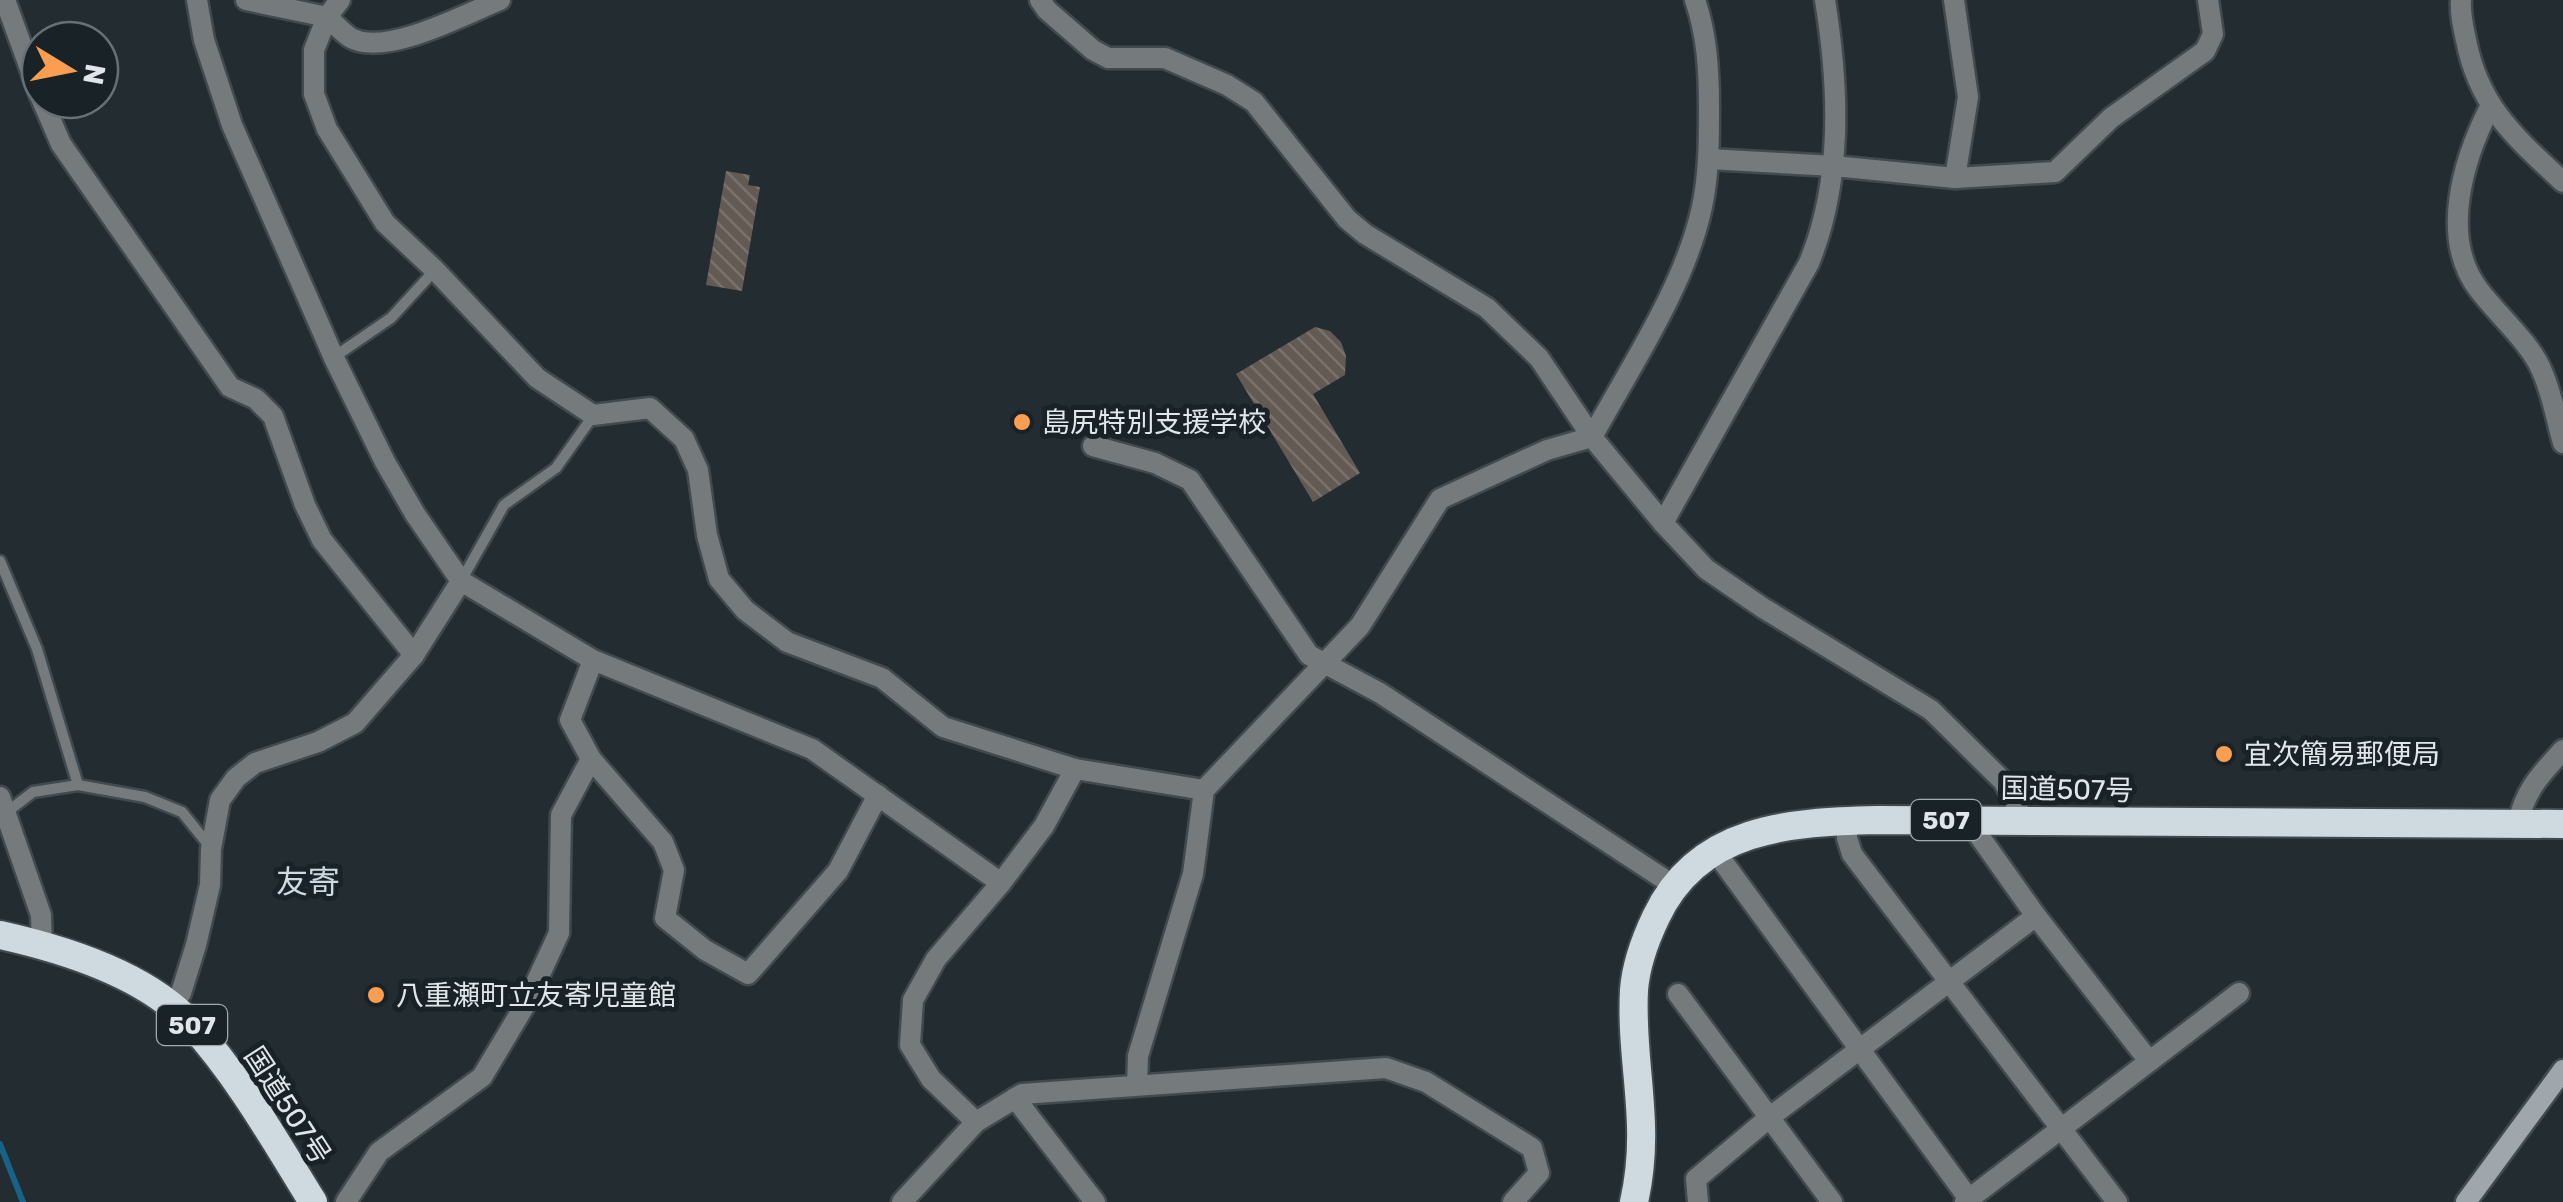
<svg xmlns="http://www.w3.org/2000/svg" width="2563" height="1202" font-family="Rubik,'Noto Sans JP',sans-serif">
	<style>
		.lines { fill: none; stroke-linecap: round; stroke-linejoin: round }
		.stream { stroke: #176387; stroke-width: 6 }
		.building { fill: url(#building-back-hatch) }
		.service-casing { stroke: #414a4f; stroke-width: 15 }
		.minor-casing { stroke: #414a4f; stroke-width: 25 }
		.tertiary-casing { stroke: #414a4f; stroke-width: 25 }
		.secondary-casing { stroke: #414a4f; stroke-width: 25 }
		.trunk-casing { stroke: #414a4f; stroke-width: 32 }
		.service { stroke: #757a7d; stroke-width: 10 }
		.minor { stroke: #757a7d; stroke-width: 20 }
		.tertiary { stroke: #757a7d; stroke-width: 20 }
		.secondary { stroke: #9fa7ac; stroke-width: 20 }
		.trunk { stroke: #cfdae0; stroke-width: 28 }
		.poi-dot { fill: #fb9e51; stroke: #192227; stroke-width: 4 }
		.labels { text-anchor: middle; stroke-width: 10; stroke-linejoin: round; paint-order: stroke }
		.shield { fill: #192227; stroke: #a4abb0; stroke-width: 2.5 }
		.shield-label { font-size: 25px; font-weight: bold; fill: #e0e6ea }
		.poi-label { font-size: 28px; fill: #e0e6ea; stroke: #192227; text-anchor: start }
		.street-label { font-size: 28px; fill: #e0e6ea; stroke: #192227 }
		.quarter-label { font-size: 32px; fill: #cedae1; stroke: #192227 }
	</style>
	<defs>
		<pattern id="building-back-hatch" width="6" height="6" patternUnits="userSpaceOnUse" patternTransform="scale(2.5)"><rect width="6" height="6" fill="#635a53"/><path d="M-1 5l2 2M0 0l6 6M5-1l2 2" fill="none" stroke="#79726c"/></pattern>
	</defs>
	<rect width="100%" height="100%" fill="#232c31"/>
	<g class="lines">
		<polyline class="stream" points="0,1144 23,1202"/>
	</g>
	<g class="building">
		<polygon points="726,171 750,175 748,185 760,187 742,291 706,285"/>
		<polygon points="1315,327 1330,331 1341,342 1346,356 1345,375 1313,394 1360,473 1313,502 1236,374"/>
	</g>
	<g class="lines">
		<defs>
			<g id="service">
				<polyline points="334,357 391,318 435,270"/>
				<polyline points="0,561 37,649 78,785"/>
				<polyline points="461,581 504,505 556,468 593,416"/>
				<polyline points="7,812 33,792 78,785 145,797 182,812 211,848"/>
			</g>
			<g id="minor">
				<polyline points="5,0 40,96"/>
				<polyline points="197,0 204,40 232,125 334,358 385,462 415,514 461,581 593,660 812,749 1001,883"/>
				<path d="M500,0C465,14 386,57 351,38C343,33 335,24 327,17L314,50V94L327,129L385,223L435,270L537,378L593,415L650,408L684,439L698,470L707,535L719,579L745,610L787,642L882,678L943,727L1075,769L1204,790"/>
				<polyline points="1040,0 1047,10 1093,50 1108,58 1165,58 1227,85 1254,102 1347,219 1365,234 1487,308 1539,358 1592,437 1663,523 1706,569 1763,608 1931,710 2003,781 2017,805 2020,821"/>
				<polyline points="42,100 61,144 230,387 256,399 273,416 305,505 322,540 414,655"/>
				<path d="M2490,107C2463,160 2439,238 2479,290C2497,314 2530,343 2541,369C2552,392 2556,419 2563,443"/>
				<polyline points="1709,159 1834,166 1955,178 1968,97 1954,0"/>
				<polyline points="1955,178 2055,172 2111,118 2205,51 2213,34 2208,0"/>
				<polyline points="1093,446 1155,463 1190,480 1309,655 1380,693 1673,885"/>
				<path d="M1663,523L1809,263C1843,180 1839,87 1825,0"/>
				<polyline points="593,660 570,720 591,759 663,842 674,870 665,918 705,950 748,974 838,871 878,795"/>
				<polyline points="0,797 41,915 42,946"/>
				<polyline points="1974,820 1980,837 2036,916 2149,1061"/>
				<polyline points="1847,821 1847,838 1852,854 2117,1202"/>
				<path d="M2518,824C2524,791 2541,774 2563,750"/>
				<polyline points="1715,851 1969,1199"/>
				<polyline points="1678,994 1832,1202"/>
				<polyline points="170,1006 181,993 196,945 210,885 211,849 220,800 236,778 255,763 318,742 355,723 414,655 461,581"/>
				<path d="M1137,1084L1138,1056L1193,874L1204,790L1360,626L1440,499L1547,450L1592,437C1631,366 1685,286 1702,207C1709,174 1709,141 1709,107C1709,70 1707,35 1695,0"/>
				<polyline points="1015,1098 1095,1202"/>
				<polyline points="976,1122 931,1079 910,1045 913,1000 936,959 1001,883 1044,826 1075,769"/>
				<polyline points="346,1202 379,1152 482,1077 528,1000 559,933 561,815 591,759"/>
				<polyline points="902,1202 976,1122 1022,1094 1386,1068 1426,1082 1532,1148 1539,1173 1513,1202"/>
				<polyline points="1698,1202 1696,1179 1770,1117 2036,916"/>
				<polyline points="1965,1202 2239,993"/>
			</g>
			<g id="tertiary">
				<polyline points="246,0 327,17 340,0"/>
				<path d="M2461,0C2460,14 2463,26 2466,40C2479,107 2515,137 2563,182"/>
			</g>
			<polyline id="secondary" points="2466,1202 2563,1070"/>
			<g id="trunk">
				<path d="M0,935C63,949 147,975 192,1025C240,1078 275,1141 313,1202"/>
				<path d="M1634,1202C1652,1123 1630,1065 1634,990C1636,964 1645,940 1656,917C1698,827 1790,822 1878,820L2563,824"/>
			</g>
		</defs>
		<use href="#service" class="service-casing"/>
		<use href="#minor" class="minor-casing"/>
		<use href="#tertiary" class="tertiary-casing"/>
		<use href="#secondary" class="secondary-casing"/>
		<use href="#trunk" class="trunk-casing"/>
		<use href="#service" class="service"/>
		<use href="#minor" class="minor"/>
		<use href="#tertiary" class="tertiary"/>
		<use href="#secondary" class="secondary"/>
		<use href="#trunk" class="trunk"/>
	</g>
	<g class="poi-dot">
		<circle cx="1022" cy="422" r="10"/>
		<circle cx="2224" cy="754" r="10"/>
		<circle cx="376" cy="995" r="10"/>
	</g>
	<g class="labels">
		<g class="shield">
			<rect x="1911" y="800" width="70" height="40" rx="8"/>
			<rect x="157" y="1005" width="70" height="40" rx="8"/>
		</g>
		<g class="shield-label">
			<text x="1946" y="829">507</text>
			<text x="192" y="1034">507</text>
		</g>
		<g class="poi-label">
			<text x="1042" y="432">島尻特別支援学校</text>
			<text x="2244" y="764">宜次簡易郵便局</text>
			<text x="396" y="1005">八重瀬町立友寄児童館</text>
		</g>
		<g class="street-label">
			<text transform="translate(2067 789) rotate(1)" y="10">国道507号</text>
			<text transform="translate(288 1105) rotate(57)" y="10">国道507号</text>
		</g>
		<g class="quarter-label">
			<text x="308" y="893">友寄</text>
		</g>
	</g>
	<g transform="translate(70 70) rotate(100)"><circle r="48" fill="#192227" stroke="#697075" stroke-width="2.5"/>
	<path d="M0-8L18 38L0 25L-18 38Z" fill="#fb9e51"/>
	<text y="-15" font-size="28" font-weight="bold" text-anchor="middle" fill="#e0e6ea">N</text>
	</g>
</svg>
